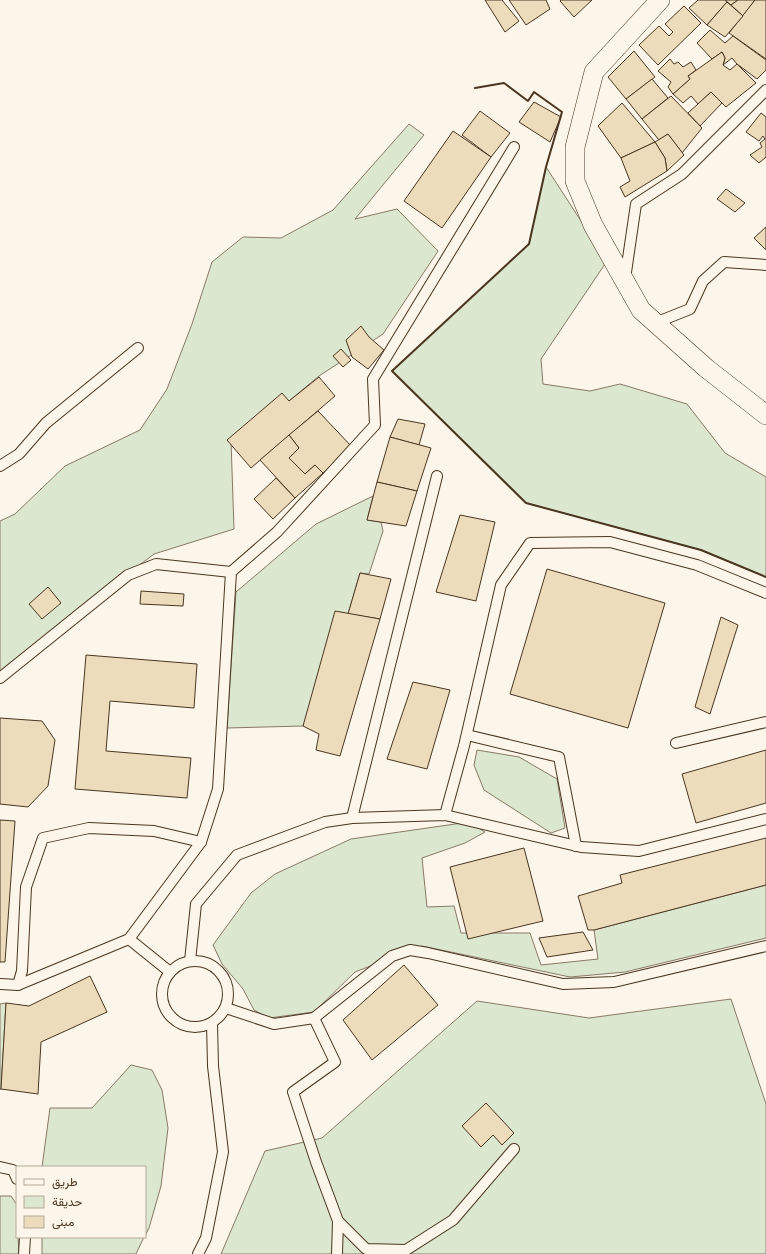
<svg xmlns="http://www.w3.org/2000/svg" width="766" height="1254" font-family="'Roboto Condensed',Vazirmatn,sans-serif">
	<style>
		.green { fill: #dce7d0; stroke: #887966 }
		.building { fill: #ecdcbc; stroke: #4a3520 }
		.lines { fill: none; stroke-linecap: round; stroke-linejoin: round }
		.lane-casing { stroke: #4a3520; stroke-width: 12 }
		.street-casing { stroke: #4a3520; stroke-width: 20 }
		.lane { stroke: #fbf6e9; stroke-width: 10 }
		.street { stroke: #fbf6e9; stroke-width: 19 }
		.wall { stroke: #4a3520; stroke-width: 2 }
	</style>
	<rect width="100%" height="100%" fill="#fbf6e9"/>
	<g class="green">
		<polygon points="409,124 424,135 355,219 397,209 438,251 383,334 319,376 289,401 231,440 234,529 154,554 0,671 0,521 15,514 65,466 140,430 167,389 192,324 212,262 243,237 281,238 333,210"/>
		<polygon points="546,167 607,261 541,359 543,384 590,391 620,384 687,404 725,453 766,477 766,577 701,550 526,503 392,371 529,244"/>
		<polygon points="373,496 367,520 381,522 383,531 369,574 360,573 348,614 303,726 227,728 236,592 316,524"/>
		<polygon points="477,750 519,757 557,779 565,828 551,833 484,790 474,765"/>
		<polygon points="469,822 485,832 465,843 422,858 427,907 454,906 461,933 530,933 541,965 598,959 594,930 766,885 766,938 625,972 570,977 422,946 355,972 314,1012 269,1018 254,1010 243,989 222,964 213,945 251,893 275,874 351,839"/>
		<polygon points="731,999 766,1104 766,1254 221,1254 265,1151 322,1138 477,1001 589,1018"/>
		<polygon points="6,1003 1,1089 0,1090 0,1004"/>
		<polygon points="131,1065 152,1070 162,1090 168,1128 161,1186 149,1228 145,1236 145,1167 42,1167 50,1108 92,1108"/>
		<polygon points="0,1196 11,1196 17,1205 17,1237 18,1237 19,1254 0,1254"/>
		<polygon points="42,1237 144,1237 136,1254 42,1254"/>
	</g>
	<g class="building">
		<polygon points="485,0 502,0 519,21 505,32"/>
		<polygon points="509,0 546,0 550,9 526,25"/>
		<polygon points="561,0 592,0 574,17 560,1"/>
		<polygon points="698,0 725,0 727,2 707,25 689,8"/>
		<polygon points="725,0 738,0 731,5"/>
		<polygon points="738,0 755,0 743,16 731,5"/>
		<polygon points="755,0 766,0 766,59 729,33"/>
		<polygon points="727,2 743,16 725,37 707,25"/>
		<polygon points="684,6 701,23 658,65 639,45 659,26 669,36 673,32 665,24"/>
		<polygon points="710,30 725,43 733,36 766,60 766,70 757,79 737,64 732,58 723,65 725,58 722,52 712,59 697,43"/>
		<polygon points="634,51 655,77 626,99 608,77"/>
		<polygon points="722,52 725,58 723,65 730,70 737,64 756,83 726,107 711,92 698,104 691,96 683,103 673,94 690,79 688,76"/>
		<polygon points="670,59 674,64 678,62 683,67 691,62 696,70 688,76 690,79 673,94 668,87 671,82 658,71"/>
		<polygon points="652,79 668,98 642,119 626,99"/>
		<polygon points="711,92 722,103 700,126 688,113"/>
		<polygon points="671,96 702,128 682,153 668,134 659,140 642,119"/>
		<polygon points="534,102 561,117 550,142 519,122"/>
		<polygon points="622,103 655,142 621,158 598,126"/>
		<polygon points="480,111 510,133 491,157 462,135"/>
		<polygon points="761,113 766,117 766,157 759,163 750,155 762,147 760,143 765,139 763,136 759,141 746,132"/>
		<polygon points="453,131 491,157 442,228 404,201"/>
		<polygon points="668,134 684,155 667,171 665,158 655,142"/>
		<polygon points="655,142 665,158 667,171 625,197 620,187 630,181 621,158"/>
		<polygon points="726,189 745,203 735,212 717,199"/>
		<polygon points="766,227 766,250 754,238"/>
		<polygon points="361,326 369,337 384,350 368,369 352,357 346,340"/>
		<polygon points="341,349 351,360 343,367 333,356"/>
		<polygon points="319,377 335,396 251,468 227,440 282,393 289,401"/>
		<polygon points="318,411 353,448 323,473 315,465 305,474 289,458 299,448 289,435"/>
		<polygon points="398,419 425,424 419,445 390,437"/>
		<polygon points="289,435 299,448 289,458 305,474 315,465 323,473 295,498 260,460"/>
		<polygon points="390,437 431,448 417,491 377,482"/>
		<polygon points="276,478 295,498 273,519 254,499"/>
		<polygon points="377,482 417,491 406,526 367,520"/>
		<polygon points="460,515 495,522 476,601 436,592"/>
		<polygon points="547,569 665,603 628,728 510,694"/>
		<polygon points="360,573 391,579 380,619 348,614"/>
		<polygon points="48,587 61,603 42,619 29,604"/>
		<polygon points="141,591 184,594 183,606 140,604"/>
		<polygon points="335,611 380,619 340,756 316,750 319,734 303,726"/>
		<polygon points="721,617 738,625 710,714 695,707"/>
		<polygon points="86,655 197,664 194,708 110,701 106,751 191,758 187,798 75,789"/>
		<polygon points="413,682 450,690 427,769 387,759"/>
		<polygon points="0,718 42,721 55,740 48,786 28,807 0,804"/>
		<polygon points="766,750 766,803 696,823 682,774"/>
		<polygon points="0,820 15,821 5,962 0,962"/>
		<polygon points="766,838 766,885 594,930 588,930 578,896 622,883 620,875"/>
		<polygon points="524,848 543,921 468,939 450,867"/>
		<polygon points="583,932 593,950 547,957 539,938"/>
		<polygon points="404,965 438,1005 372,1060 343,1020"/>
		<polygon points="90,976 107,1012 41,1042 38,1094 1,1089 6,1003 29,1006"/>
		<polygon points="486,1103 514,1133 502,1145 493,1135 481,1147 462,1126"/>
	</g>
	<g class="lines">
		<defs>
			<g id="lane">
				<polyline points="625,279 636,204 682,174 766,90"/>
				<polyline points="655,323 690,309 703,281 724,262 766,265"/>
				<polyline points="0,466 19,454 46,423 138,348"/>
				<polyline points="0,678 128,575 156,564 231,572"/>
				<polyline points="467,735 559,757 576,846"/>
				<polyline points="676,743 766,722"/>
				<polyline points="445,815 464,746 501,585 530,543 610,542 697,565 766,593"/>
				<polyline points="352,818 437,476"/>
				<polyline points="129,939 170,972"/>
				<circle cx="195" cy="994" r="33"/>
				<polyline points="190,961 196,904 237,855 325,822 352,818 445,815 581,847 639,851 766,819"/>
				<polyline points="0,984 18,985 129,939 201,842 218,789 231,572 277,532 375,425 373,379 514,147"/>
				<polyline points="18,985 22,971 26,887 43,838 89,828 154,831 201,842"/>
				<polyline points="226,1008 274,1024 314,1018 392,956 410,950 428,953 563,984 614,982 766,946"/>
				<polyline points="314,1018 335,1062 293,1092 316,1162 338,1221 366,1249 406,1250 453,1220 514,1149"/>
				<polyline points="0,1167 13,1170 17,1179"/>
				<polyline points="24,1254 25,1237"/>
				<polyline points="198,1254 206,1238 223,1152 213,1066 212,1023"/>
				<polyline points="337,1254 338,1221"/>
			</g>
			<polyline id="street" points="660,0 594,72 575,147 575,181 593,225 641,310 706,368 766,415"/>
		</defs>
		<use href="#lane" class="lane-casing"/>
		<use href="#street" class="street-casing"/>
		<use href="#lane" class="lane"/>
		<use href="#street" class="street"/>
		<polyline class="wall" points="475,88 504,83 528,101 534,92 562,112 546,167 529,244 392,371 526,503 701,550 766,577"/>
	</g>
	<rect x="16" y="1166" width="130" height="72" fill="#fbf6e9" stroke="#b4a999"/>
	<rect x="24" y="1179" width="20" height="6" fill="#fbf6e9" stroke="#b4a999"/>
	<text x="52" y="1186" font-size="12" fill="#4a3520">طريق</text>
	<rect x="24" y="1196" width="20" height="12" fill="#dce7d0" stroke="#b4a999"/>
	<text x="52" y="1206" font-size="12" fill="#4a3520">حديقة</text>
	<rect x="24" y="1216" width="20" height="12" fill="#ecdcbc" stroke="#b4a999"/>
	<text x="52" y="1226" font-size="12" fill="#4a3520">مبنى</text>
</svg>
